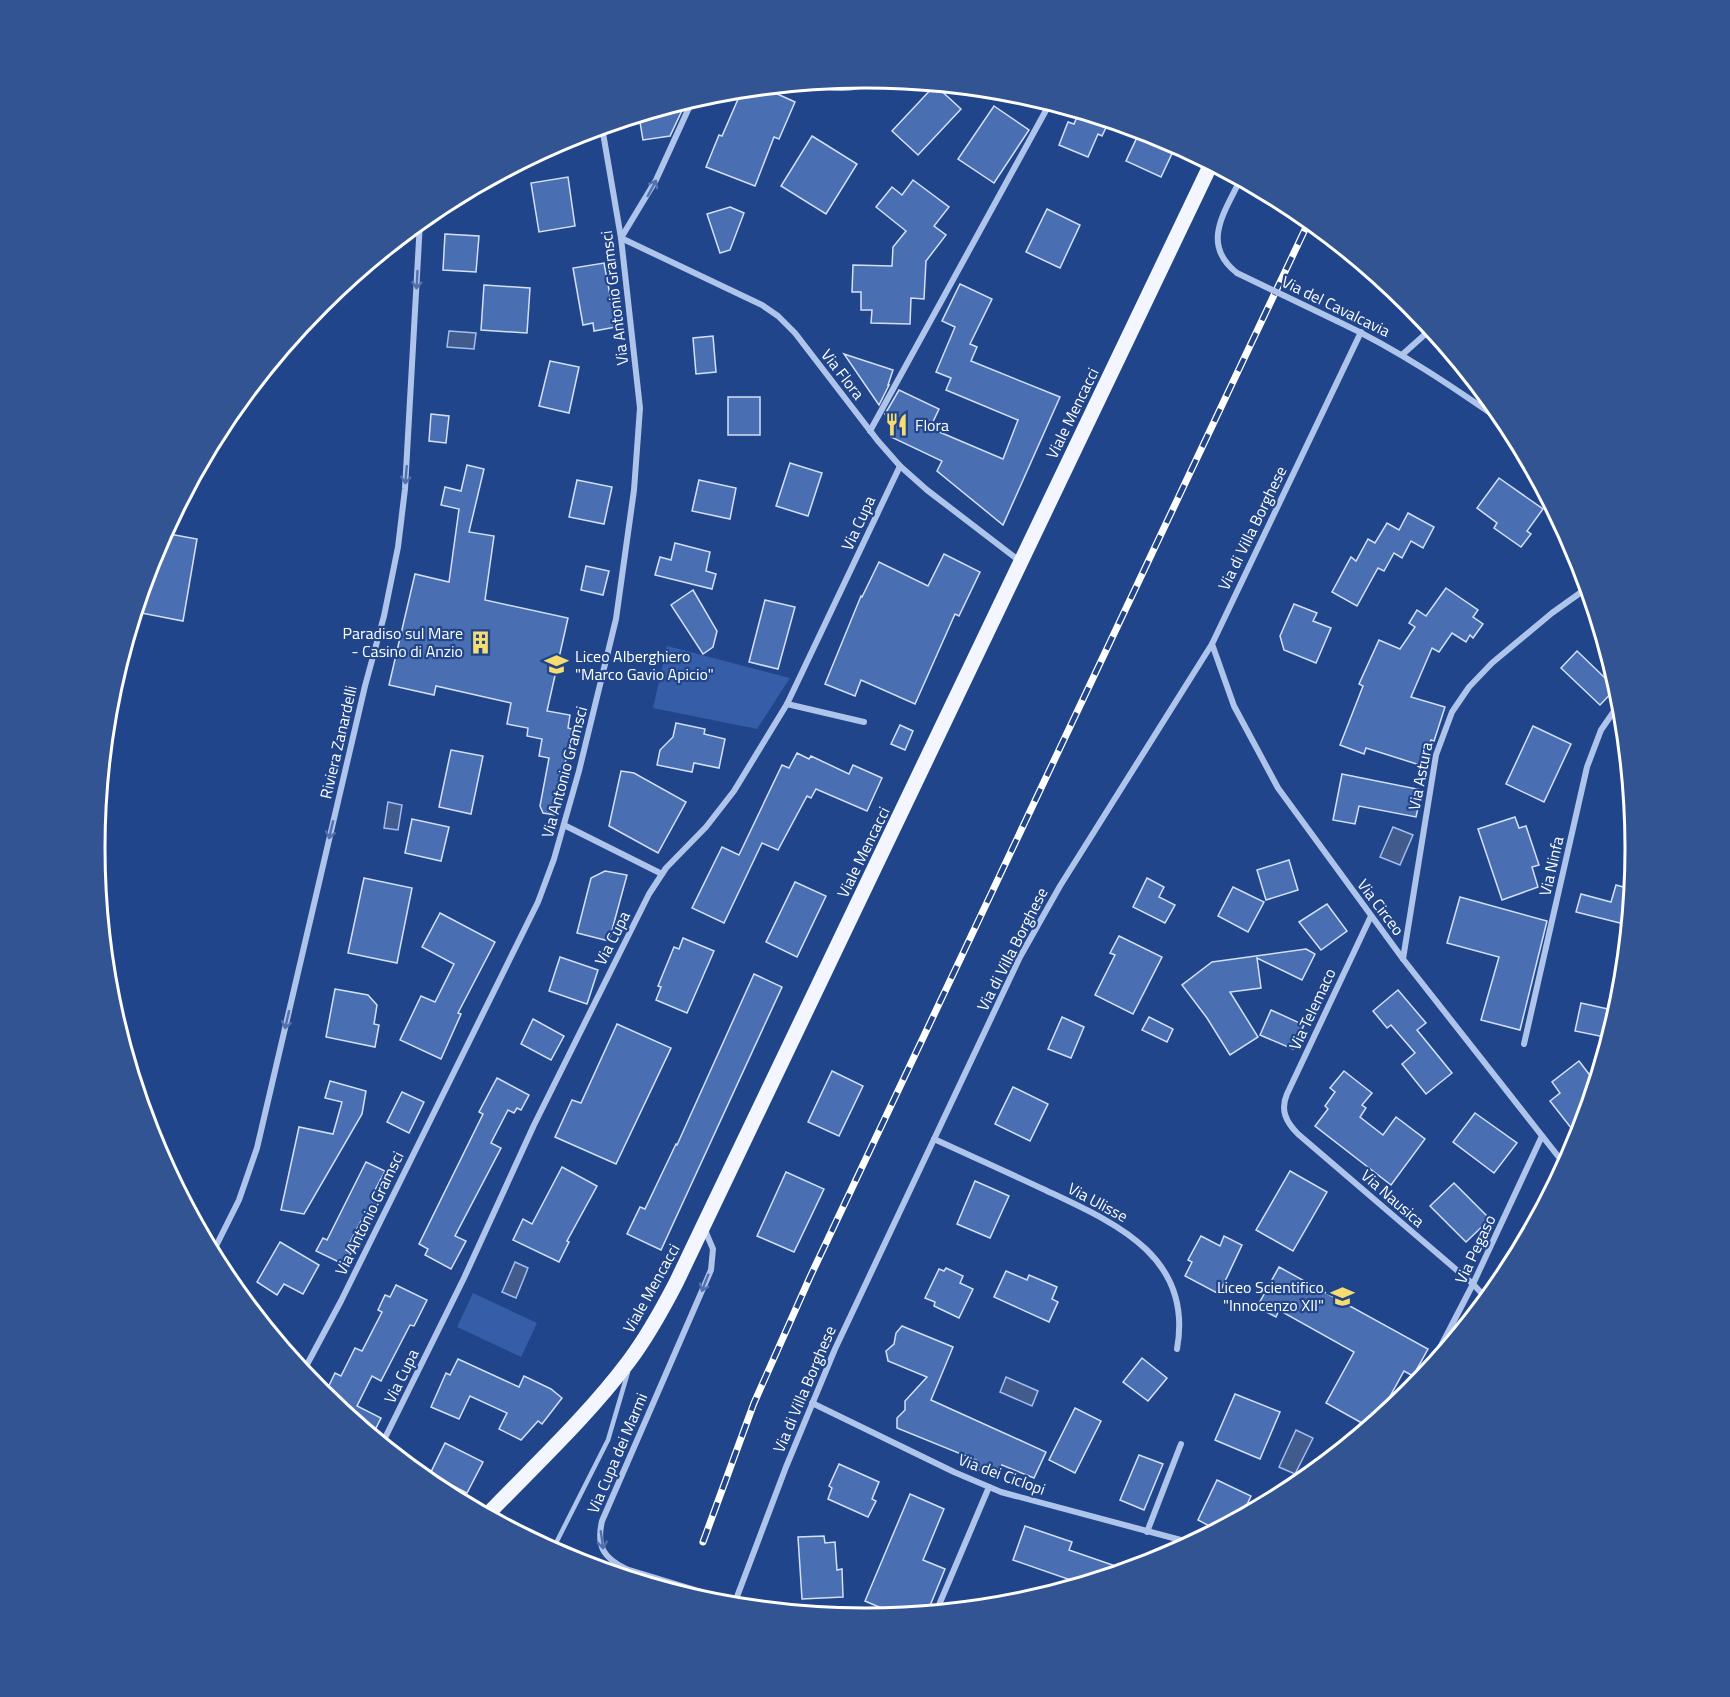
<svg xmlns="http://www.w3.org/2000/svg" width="1730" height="1697" font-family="'Titillium Web',sans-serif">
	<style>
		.green { fill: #355da8 }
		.water { fill: #415b8d; stroke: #a2bdec; stroke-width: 1.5 }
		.building { fill: #4a6eb2; stroke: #d3e0f8; stroke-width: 1.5 }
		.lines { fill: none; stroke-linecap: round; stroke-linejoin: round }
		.service { stroke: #aec4eb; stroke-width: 4.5 }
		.minor { stroke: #aec4eb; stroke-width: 6 }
		.primary { stroke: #f3f6fe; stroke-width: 15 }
		.rail-casing { stroke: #fff; stroke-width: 7 }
		.rail { stroke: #21458a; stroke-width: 4.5; stroke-dasharray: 14; stroke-linecap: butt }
		.minor-bridge { stroke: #aec4eb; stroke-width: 6 }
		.oneway { stroke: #5271ac }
		.labels { text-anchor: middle; stroke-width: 4.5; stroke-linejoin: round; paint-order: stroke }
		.street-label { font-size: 16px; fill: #fff; stroke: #21458a }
		.poi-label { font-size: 16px; fill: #fff; stroke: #21458a; text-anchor: start }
		.rim { fill: none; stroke: #fff; stroke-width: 3 }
	</style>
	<rect width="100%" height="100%" fill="#21458a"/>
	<g class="green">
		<polygon points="667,646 790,678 757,729 653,708"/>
		<polygon points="473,1293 537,1323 521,1357 457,1327"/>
	</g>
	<g class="water">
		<polygon points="449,331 476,333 474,349 447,347"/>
		<polygon points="388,802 402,805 398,830 384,828"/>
		<polygon points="1393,827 1413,835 1400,865 1380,857"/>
		<polygon points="515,1262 528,1268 516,1298 502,1292"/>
		<polygon points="1006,1377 1038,1391 1032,1406 1000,1392"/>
		<polygon points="1296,1430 1313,1438 1295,1474 1279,1467"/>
	</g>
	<g class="building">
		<polygon points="935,85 961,109 918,155 892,131"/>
		<polygon points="764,88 795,102 779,139 774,137 755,186 706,167 719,135 722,136 742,90"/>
		<polygon points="686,102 670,136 643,140 639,116"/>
		<polygon points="994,106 1029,130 994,183 958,159"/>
		<polygon points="1079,112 1109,121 1102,136 1098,134 1088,157 1059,145 1068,122 1074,124"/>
		<polygon points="1140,131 1160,137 1176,145 1161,177 1126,161"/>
		<polygon points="812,136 857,164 826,214 781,186"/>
		<polygon points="568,177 575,226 539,232 531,183"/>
		<polygon points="913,180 949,207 934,226 946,235 926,261 924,299 911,298 910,324 871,323 872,310 861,310 861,292 852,292 853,265 892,266 893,247 906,231 876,207 892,187 902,195"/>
		<polygon points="730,207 744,213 730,250 720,253 707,214"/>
		<polygon points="1047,209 1080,225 1060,268 1026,252"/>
		<polygon points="445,234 479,236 476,272 443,270"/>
		<polygon points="604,263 616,327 594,331 593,323 583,325 573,268"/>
		<polygon points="960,284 992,299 970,344 977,347 971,361 1060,397 1003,525 937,471 942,461 889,436 894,427 885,414 899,390 939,409 930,428 1003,459 1018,420 946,390 951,378 936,372 955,327 942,321"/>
		<polygon points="484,285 530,288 527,333 481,330"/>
		<polygon points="713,336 716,372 696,374 693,338"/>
		<polygon points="844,354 893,370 888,385 889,385 879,405"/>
		<polygon points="550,361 579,367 569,413 539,406"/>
		<rect x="728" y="397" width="32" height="38"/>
		<polygon points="431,414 449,416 446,443 429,441"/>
		<polygon points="790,463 822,473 808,516 776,506"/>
		<polygon points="467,465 484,469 469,532 494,536 485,600 568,618 547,711 570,715 568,728 572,729 555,815 543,813 540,806 549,758 539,756 542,739 527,736 528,728 507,724 511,703 436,686 434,695 389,685 415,574 449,582 459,509 441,505 445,487 461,491"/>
		<polygon points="1499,478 1543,509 1527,531 1531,534 1521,547 1494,528 1497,523 1477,508"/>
		<polygon points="577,480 612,487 604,524 569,517"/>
		<polygon points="699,480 736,488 730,519 692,511"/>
		<polygon points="1408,513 1434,527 1423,548 1411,541 1402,558 1394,553 1384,571 1378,568 1357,606 1332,592 1351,557 1356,561 1368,539 1375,543 1387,523 1399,530"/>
		<polygon points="164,533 197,539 183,621 136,612 153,553"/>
		<polygon points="675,543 710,552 706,571 716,574 712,589 655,575 660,557 671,560"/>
		<polygon points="944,554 980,572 959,616 955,614 915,704 861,680 855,696 825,684 861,596 862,597 879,562 928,586"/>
		<polygon points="586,566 609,571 603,595 581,590"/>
		<polygon points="1446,588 1478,610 1473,617 1483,624 1473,638 1470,635 1466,642 1452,633 1439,652 1432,648 1411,697 1445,707 1434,741 1431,740 1423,766 1366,748 1364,754 1340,745 1363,686 1359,684 1379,640 1400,649 1415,627 1409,623 1417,610 1426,616"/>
		<polygon points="693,590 717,631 713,647 703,654 671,605"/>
		<polygon points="765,600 795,607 778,669 749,662"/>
		<polygon points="1294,604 1317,613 1313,621 1331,628 1316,663 1284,650 1280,636"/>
		<polygon points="1577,651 1604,677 1612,669 1617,687 1600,705 1561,668"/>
		<polygon points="676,723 705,729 704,734 725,739 719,768 694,763 692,772 657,765 660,750 673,737"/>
		<polygon points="900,725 913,731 905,750 891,744"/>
		<polygon points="1533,726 1571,744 1544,802 1506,784"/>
		<polygon points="451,750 483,756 471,814 439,807"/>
		<polygon points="797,753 809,759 811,756 849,774 853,765 882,778 867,811 816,789 811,798 807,796 778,850 762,843 724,923 692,908 722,847 739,855 782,765 789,768"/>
		<polygon points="621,771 634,773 686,802 658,853 609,826"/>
		<polygon points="1342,774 1422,790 1416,817 1359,806 1355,824 1333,820"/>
		<polygon points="1515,817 1519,828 1526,826 1539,865 1532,867 1538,887 1502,900 1478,829"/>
		<polygon points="412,819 449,827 441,861 405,853"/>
		<polygon points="1289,860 1298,890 1266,900 1257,870"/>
		<polygon points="605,871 627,875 609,941 577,933 591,878"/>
		<polygon points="364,878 412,888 397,963 348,953"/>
		<polygon points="1147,878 1164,887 1159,897 1175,905 1165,923 1133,907"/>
		<polygon points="795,882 826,896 797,957 766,942"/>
		<polygon points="1616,885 1631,889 1628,925 1576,912 1581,894 1611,902"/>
		<polygon points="1233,887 1264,902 1248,932 1218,916"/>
		<polygon points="1460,897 1547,921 1520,1030 1481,1020 1499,957 1447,943"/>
		<polygon points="1327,904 1347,931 1321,950 1299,922"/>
		<polygon points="440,913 495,942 458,1013 461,1014 441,1059 400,1040 421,996 435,1002 454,964 422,947"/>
		<polygon points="1119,936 1162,957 1133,1014 1095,995 1115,955 1110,953"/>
		<polygon points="683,938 714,951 687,1013 656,1000 661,987 658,986 674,947 679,949"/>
		<polygon points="1306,949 1315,954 1302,980 1257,958 1261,988 1230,992 1258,1037 1230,1055 1207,1018 1182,985 1212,962"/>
		<polygon points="560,957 598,970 587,1004 549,991"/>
		<polygon points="754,974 782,987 661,1250 627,1234 640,1207 645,1209 676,1144 677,1145"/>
		<polygon points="335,989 368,995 377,1005 374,1024 379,1025 375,1047 326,1037"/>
		<polygon points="1398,990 1426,1023 1417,1030 1452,1073 1426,1094 1402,1064 1415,1053 1391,1025 1387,1028 1373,1011"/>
		<polygon points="1581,1003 1617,1011 1609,1038 1575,1031"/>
		<polygon points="1271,1010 1304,1025 1293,1049 1260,1035"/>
		<polygon points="1062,1017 1084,1027 1071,1058 1048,1049"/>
		<polygon points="1149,1017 1173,1029 1167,1042 1142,1030"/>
		<polygon points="533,1019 564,1036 551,1060 521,1044"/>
		<polygon points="617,1024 671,1048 616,1164 555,1137 572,1100 581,1103"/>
		<polygon points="1579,1061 1595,1082 1579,1138 1550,1101 1560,1093 1552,1082"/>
		<polygon points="832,1071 863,1086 839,1136 808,1122"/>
		<polygon points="1344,1071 1372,1093 1362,1105 1366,1108 1360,1117 1383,1135 1396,1117 1425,1139 1391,1185 1315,1126 1328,1109 1325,1106 1335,1092 1330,1088"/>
		<polygon points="497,1078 529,1095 521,1110 517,1108 514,1113 508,1110 491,1143 501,1148 455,1236 466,1241 451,1269 425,1255 428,1249 419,1244 483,1114 479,1112"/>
		<polygon points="330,1081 366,1091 362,1114 304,1214 281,1210 299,1127 333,1134 342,1102 325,1098"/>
		<polygon points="1013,1087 1048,1104 1030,1141 995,1124"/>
		<polygon points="402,1092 424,1102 409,1133 387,1122"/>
		<polygon points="1475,1113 1517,1143 1494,1173 1453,1142"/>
		<polygon points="366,1162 385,1171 371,1198 379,1202 368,1224 361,1221 346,1250 351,1253 345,1265 316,1251 323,1238 327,1240"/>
		<polygon points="562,1167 597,1186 567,1241 569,1242 559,1262 513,1240 523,1219 532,1224"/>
		<polygon points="1290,1171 1327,1192 1293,1251 1256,1230"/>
		<polygon points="786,1172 824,1189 794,1252 757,1236"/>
		<polygon points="975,1181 1009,1196 990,1238 957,1224"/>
		<polygon points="1454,1183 1490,1219 1466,1242 1430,1206"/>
		<polygon points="1201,1236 1220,1246 1224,1236 1242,1245 1219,1294 1185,1276 1192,1262 1188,1260"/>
		<polygon points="280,1242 319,1265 303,1294 284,1284 277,1295 257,1282"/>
		<polygon points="1279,1267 1428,1349 1413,1376 1404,1371 1388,1400 1396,1405 1369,1427 1326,1403 1354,1352 1279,1310 1276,1317 1257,1307"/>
		<polygon points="946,1268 963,1276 960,1283 973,1289 959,1318 934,1306 935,1302 925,1298 939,1269 944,1271"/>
		<polygon points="1006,1271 1027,1280 1029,1275 1057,1287 1052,1299 1058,1302 1049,1322 994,1297"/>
		<polygon points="396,1285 427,1300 414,1326 410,1325 381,1381 372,1376 357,1406 381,1418 372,1436 324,1396 335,1373 341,1376 355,1348 362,1351 382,1312 378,1310 385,1295 390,1297"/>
		<polygon points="902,1326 953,1347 931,1400 1046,1452 1034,1478 1002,1465 997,1478 972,1467 976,1460 897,1428 897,1418 905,1410 905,1401 927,1377 888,1361 886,1351 894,1344 896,1333"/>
		<polygon points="1142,1358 1167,1378 1148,1401 1123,1382"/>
		<polygon points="458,1359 519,1387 524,1376 551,1389 562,1398 542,1424 538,1421 521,1440 499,1429 507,1413 470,1396 459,1419 431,1407 446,1373 450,1375"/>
		<polygon points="1235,1394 1280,1412 1260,1459 1215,1440"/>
		<polygon points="1075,1408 1101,1421 1075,1473 1049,1460"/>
		<polygon points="445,1443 483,1462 467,1493 430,1474"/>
		<polygon points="1139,1455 1163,1464 1144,1510 1120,1500"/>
		<polygon points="839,1464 879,1482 872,1499 876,1501 868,1517 828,1499 832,1488 829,1486"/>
		<polygon points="1217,1480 1251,1496 1241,1517 1217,1530 1198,1520"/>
		<polygon points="910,1494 944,1509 923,1560 945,1569 927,1613 900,1616 865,1601"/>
		<polygon points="1025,1526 1072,1542 1069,1550 1127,1570 1082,1584 1013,1560"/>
		<polygon points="824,1536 825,1543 835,1542 837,1570 842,1569 843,1597 802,1599 798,1537"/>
	</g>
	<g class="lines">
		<polyline class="service" points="552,1551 608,1440 628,1372"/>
		<g class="minor">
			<path d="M813,83C836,91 856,90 877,79"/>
			<polyline points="693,99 656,180 621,238 762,305 778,316 795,333 878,441 900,466 927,490 1021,562"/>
			<path d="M1237,273C1200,244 1225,212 1240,180"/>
			<path d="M1337,321C1399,350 1453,387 1509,426"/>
			<polyline points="1403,354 1431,329"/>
			<polyline points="870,431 1050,103"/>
			<polyline points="1212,644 1234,706 1278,788 1403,959 1565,1165"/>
			<polyline points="787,704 864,722"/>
			<polyline points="564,825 662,874"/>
			<path d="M1371,916L1287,1094C1280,1110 1286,1122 1298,1134L1473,1284L1487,1299"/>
			<polyline points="1403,959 1436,755 1452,712 1469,687 1492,663 1552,613 1587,588"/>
			<polyline points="1524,1044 1587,767 1601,730 1621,701"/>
			<path d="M934,1139C971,1156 1007,1172 1043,1189C1113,1222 1194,1255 1177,1349"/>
			<polyline points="212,1254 239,1200 257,1148 365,686 384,616 398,547 405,489 420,222"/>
			<polyline points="1428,1371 1473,1284 1542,1136"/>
			<polyline points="303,1372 341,1301 538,902 554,859 579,771 616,619 634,490 640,408 621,238 602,127"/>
			<polyline points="812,1403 954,1472 1001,1492 1192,1543"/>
			<polyline points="382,1444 464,1278 534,1125 649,894 666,868 706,827 734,791 787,704 900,466"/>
			<polyline points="1147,1532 1181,1444"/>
			<path d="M626,1569C604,1558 596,1547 602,1521L711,1270L713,1249L704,1228"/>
			<polyline points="735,1602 786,1467 835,1349 1020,957 1060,886 1212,644 1361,332"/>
			<polyline points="735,1602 764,1609"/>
			<polyline points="936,1612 989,1487"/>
		</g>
		<path class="primary" d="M486,1516C535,1465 587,1417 629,1361C647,1337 662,1310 676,1283L1211,164"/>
		<defs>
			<polyline id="rail" points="703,1542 754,1403 810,1277 1309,221"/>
		</defs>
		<use href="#rail" class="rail-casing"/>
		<use href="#rail" class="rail"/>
		<g class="minor-bridge">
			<polyline points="1237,273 1337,321"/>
			<polyline points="626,1569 735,1602"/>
		</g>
	</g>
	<defs><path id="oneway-shaft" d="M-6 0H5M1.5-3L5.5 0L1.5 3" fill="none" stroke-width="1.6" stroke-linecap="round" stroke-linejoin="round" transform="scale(1.5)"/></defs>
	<g class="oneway">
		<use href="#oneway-shaft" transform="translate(652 188) rotate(-62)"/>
		<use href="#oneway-shaft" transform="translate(417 280) rotate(93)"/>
		<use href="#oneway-shaft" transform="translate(406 475) rotate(95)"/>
		<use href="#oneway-shaft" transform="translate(331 830) rotate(103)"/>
		<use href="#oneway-shaft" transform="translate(287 1020) rotate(103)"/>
		<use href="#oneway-shaft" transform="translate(705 1283) rotate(112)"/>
		<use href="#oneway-shaft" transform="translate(602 1540) rotate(82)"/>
	</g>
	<defs>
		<symbol id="restaurant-bare" viewBox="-9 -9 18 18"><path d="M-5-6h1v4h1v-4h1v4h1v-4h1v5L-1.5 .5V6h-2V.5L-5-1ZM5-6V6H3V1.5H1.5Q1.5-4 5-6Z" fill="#f7dd70" stroke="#21458a" stroke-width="2.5" paint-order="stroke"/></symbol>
		<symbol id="building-bare" viewBox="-9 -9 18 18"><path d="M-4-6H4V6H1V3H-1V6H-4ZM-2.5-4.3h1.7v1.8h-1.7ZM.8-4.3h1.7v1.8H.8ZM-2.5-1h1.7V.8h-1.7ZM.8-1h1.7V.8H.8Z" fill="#f7dd70" stroke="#21458a" stroke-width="2.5" paint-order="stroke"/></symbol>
		<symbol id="school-bare" viewBox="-9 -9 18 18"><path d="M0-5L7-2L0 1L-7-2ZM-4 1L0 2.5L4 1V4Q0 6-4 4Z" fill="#f7dd70" stroke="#21458a" stroke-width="2.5" paint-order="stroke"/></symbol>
	</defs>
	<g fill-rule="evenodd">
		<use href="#restaurant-bare" x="880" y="408" width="33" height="33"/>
		<use href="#building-bare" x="464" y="626" width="33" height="33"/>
		<use href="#school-bare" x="540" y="648" width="33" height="33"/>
		<use href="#school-bare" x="1326" y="1280" width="33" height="33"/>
	</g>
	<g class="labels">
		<g class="street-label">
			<text transform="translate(614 298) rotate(-97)" y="6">Via Antonio Gramsci</text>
			<text transform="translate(1336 306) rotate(26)" y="6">Via del Cavalcavia</text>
			<text transform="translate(843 374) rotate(52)" y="6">Via Flora</text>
			<text transform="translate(1072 413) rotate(-64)" y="6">Viale Mencacci</text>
			<text transform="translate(858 523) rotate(-65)" y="6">Via Cupa</text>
			<text transform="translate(1252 528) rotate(-64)" y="6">Via di Villa Borghese</text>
			<text transform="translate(338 742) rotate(-77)" y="6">Riviera Zanardelli</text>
			<text transform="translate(564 772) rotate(-75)" y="6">Via Antonio Gramsci</text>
			<text transform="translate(1420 776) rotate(-79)" y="6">Via Astura</text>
			<text transform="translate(863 852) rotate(-64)" y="6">Viale Mencacci</text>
			<text transform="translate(1551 866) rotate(-77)" y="6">Via Ninfa</text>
			<text transform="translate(1381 907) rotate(53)" y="6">Via Circeo</text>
			<text transform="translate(612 938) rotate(-63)" y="6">Via Cupa</text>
			<text transform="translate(1012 949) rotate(-63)" y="6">Via di Villa Borghese</text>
			<text transform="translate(1312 1009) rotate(-65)" y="6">Via Telemaco</text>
			<text transform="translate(1393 1198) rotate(41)" y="6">Via Nausica</text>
			<text transform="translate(1098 1202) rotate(28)" y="6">Via Ulisse</text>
			<text transform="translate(369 1213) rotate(-64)" y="6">Via Antonio Gramsci</text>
			<text transform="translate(1475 1249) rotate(-65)" y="6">Via Pegaso</text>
			<text transform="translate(651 1288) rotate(-61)" y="6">Viale Mencacci</text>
			<text transform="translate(401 1376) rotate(-64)" y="6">Via Cupa</text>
			<text transform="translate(804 1389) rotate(-67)" y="6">Via di Villa Borghese</text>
			<text transform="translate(617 1453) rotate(-67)" y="6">Via Cupa dei Marmi</text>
			<text transform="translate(1002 1474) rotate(20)" y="6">Via dei Ciclopi</text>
		</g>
		<g class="poi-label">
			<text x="915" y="431">Flora</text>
			<text x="463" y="639" text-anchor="end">Paradiso sul Mare<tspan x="463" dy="18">- Casino di Anzio</tspan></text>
			<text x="575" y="662">Liceo Alberghiero<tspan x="575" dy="18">"Marco Gavio Apicio"</tspan></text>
			<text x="1324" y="1293" text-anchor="end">Liceo Scientifico<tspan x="1324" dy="18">"Innocenzo XII"</tspan></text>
		</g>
	</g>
	<path d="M0 0H1730V1697H0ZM105 848a760 760 0 1 1 1520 0a760 760 0 1 1-1520 0Z" fill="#335493" fill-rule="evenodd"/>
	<path class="rim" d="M105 848a760 760 0 1 1 1520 0a760 760 0 1 1-1520 0Z"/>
</svg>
